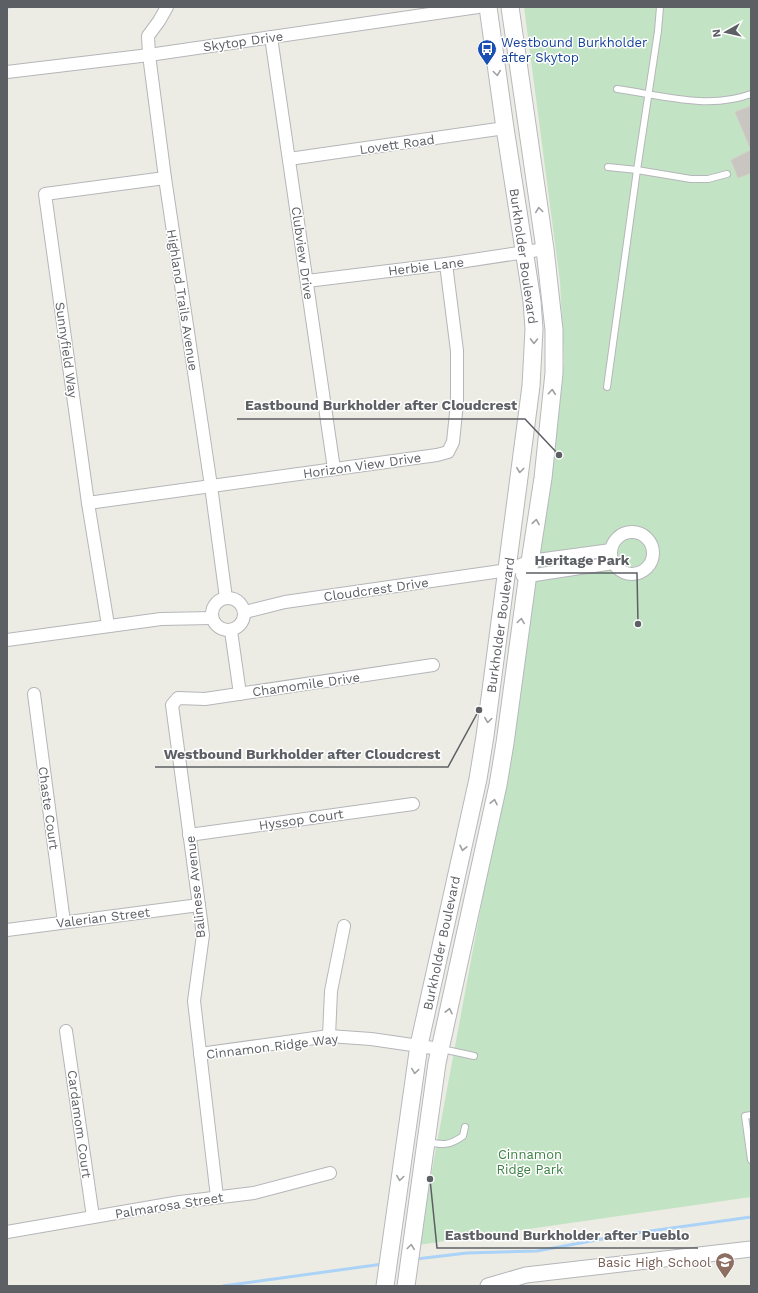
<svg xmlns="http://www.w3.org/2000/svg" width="758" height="1293" font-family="'Work Sans',sans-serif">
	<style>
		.green { fill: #c3e3c5 }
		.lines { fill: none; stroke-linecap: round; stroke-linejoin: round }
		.stream { stroke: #abd2f7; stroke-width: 3 }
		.building { fill: #c9c6c2; stroke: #d2cec3 }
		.service-casing { stroke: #b5b6ba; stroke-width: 8 }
		.minor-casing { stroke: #b5b6ba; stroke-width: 14 }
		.tertiary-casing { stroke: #b5b6ba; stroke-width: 17 }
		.secondary-casing { stroke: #b6b8bd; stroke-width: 19 }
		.service { stroke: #fff; stroke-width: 6 }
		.minor { stroke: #fff; stroke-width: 12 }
		.tertiary { stroke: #fff; stroke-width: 15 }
		.secondary { stroke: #fff; stroke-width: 17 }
		.oneway { stroke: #9d9fa2 }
		.labels { text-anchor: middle; stroke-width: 3; stroke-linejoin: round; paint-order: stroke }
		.street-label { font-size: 13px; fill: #5c5f64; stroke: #fff }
		.transit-label { font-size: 13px; fill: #164399; stroke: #fff; text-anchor: start }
		.park-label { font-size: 13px; fill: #3d8244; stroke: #fff }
		.education-label { font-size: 13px; fill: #785e54; stroke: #fff; text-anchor: end }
		.leader { fill: none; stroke: #5c5f64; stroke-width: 1.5 }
		.callout-dot { fill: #5c5f64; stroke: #fff; stroke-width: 1.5 }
		.callout-label { font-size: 14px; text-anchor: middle; font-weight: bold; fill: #5c5f64; stroke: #fff; stroke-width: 3; stroke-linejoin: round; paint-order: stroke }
	</style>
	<rect width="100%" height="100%" fill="#edece4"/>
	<polygon class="green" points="524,7 751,7 751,1197 418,1245 485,885 564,362 560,282"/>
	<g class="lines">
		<g class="stream">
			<polyline points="7,7 10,7"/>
			<polyline points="416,1259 467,1253 537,1251 629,1234 751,1217"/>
			<polyline points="223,1286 383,1264"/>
		</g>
	</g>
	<polygon class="building" points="751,106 751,173 738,178 731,160 751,150 735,112"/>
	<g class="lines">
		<defs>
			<g id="service">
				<path d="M617,89C660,95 709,110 751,94"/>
				<polyline points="608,167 637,170 691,179 708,179 727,174"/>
				<polyline points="607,387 637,170 658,31 660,7"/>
				<polyline points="442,1049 474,1056"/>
				<path d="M427,1142C443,1145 449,1146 463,1136L465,1127"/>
				<polyline points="751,1160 745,1116 751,1115"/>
			</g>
			<g id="minor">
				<polyline points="167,7 159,21 148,36 149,55 165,178 211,486 226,598"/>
				<polyline points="271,37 334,469"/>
				<polyline points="7,72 149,55 478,7"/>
				<polyline points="289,159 505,128"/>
				<polyline points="307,281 446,264 545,249"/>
				<polyline points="88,503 437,455 448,452 453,442 457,403 457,351 446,264"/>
				<circle cx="632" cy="553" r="21"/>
				<polyline points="522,575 528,576 613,563"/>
				<circle cx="228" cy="614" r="16"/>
				<polyline points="245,612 285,602 508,570 530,561 611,550"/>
				<polyline points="108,625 88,503 45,194 165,178"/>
				<polyline points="231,631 240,694"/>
				<polyline points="7,640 161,619 212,618"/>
				<polyline points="34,694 64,922"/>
				<polyline points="189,835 413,804"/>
				<polyline points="7,930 199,905"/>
				<polyline points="66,1031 93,1217"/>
				<polyline points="329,1036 331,991 344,926"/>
				<polyline points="200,1054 329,1036 371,1039 440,1049"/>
				<polyline points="217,1197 194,1001 203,935 172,705 178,698 205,699 433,665"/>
				<polyline points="7,1232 180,1202 254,1193 330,1173"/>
			</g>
			<polyline id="tertiary" points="488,1286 526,1275 751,1249"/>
			<g id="secondary">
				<polyline points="385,1286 419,1045 478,779 485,736 531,386 534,329 532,301 505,128 488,7"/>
				<polyline points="406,1286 437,1063 498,785 505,743 527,581 543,478 554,373 554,330 545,249 510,7"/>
			</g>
		</defs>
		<use href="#service" class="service-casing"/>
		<use href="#minor" class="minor-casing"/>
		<use href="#tertiary" class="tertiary-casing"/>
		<use href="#secondary" class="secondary-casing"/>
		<use href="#service" class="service"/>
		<use href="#minor" class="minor"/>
		<use href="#tertiary" class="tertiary"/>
		<use href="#secondary" class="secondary"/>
	</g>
	<defs><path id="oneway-chevron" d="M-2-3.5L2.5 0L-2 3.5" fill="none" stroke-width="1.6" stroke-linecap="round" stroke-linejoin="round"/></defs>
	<g class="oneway">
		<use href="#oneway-chevron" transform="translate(497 73) rotate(82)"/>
		<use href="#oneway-chevron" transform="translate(539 210) rotate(-98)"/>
		<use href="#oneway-chevron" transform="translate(534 341) rotate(91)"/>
		<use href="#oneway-chevron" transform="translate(552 392) rotate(-85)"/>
		<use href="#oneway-chevron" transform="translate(520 470) rotate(97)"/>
		<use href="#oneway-chevron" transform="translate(536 522) rotate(-81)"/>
		<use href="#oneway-chevron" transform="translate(521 621) rotate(-82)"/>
		<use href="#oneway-chevron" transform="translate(488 720) rotate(98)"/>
		<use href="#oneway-chevron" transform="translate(494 802) rotate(-78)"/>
		<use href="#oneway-chevron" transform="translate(463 848) rotate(102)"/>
		<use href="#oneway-chevron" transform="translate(449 1011) rotate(-78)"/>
		<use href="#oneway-chevron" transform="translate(415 1071) rotate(98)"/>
		<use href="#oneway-chevron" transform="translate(400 1178) rotate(98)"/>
		<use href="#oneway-chevron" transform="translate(411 1247) rotate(-82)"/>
	</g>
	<defs>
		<symbol id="bus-pin" viewBox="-11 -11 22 30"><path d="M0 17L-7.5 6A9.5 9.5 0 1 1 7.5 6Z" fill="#1a4fb4" stroke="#fff"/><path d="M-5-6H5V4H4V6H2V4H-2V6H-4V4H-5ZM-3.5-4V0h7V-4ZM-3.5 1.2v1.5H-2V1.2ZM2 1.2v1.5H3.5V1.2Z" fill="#fff"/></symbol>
		<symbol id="school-pin" viewBox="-11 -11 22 30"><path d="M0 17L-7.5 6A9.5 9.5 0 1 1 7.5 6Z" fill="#8d6e63" stroke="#fff"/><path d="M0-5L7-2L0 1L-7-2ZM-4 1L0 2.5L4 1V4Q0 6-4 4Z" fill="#fff"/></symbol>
	</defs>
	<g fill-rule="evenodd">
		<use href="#bus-pin" x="476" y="38" width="22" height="30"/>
		<use href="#school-pin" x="714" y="1251" width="22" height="30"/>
	</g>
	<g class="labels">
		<g class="street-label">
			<text transform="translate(243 41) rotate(-8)" y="5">Skytop Drive</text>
			<text transform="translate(397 144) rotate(-8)" y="5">Lovett Road</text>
			<text transform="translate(303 253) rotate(82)" y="5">Clubview Drive</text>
			<text transform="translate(524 256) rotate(82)" y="5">Burkholder Boulevard</text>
			<text transform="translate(426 266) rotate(-7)" y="5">Herbie Lane</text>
			<text transform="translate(183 300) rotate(81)" y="5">Highland Trails Avenue</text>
			<text transform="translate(67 350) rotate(82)" y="5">Sunnyfield Way</text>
			<text transform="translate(362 465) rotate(-8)" y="5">Horizon View Drive</text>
			<text transform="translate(376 589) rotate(-8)" y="5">Cloudcrest Drive</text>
			<text transform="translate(500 625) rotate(-82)" y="5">Burkholder Boulevard</text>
			<text transform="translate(306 684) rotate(-8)" y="5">Chamomile Drive</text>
			<text transform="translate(49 808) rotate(82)" y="5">Chaste Court</text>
			<text transform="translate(301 819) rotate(-8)" y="5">Hyssop Court</text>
			<text transform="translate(195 887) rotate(-96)" y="5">Balinese Avenue</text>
			<text transform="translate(103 917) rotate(-7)" y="5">Valerian Street</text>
			<text transform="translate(441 943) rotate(-78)" y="5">Burkholder Boulevard</text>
			<text transform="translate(272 1046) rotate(-7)" y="5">Cinnamon Ridge Way</text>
			<text transform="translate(80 1124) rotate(82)" y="5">Cardamom Court</text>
			<text transform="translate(169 1205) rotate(-9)" y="5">Palmarosa Street</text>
		</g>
		<g class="transit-label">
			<text x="501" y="47">Westbound Burkholder<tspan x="501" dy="15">after Skytop</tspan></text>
		</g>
		<g class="park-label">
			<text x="530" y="1159">Cinnamon<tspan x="530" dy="15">Ridge Park</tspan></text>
		</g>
		<g class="education-label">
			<text x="711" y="1267">Basic High School</text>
		</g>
	</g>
	<path class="leader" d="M559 455L525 419H237M638 624L637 573H526M479 710L448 767H155M430 1179L437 1248H698"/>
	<g class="callout-dot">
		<circle cx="559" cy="455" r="4"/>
		<circle cx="638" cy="624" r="4"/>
		<circle cx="479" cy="710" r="4"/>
		<circle cx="430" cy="1179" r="4"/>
	</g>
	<g class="callout-label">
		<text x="381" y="410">Eastbound Burkholder after Cloudcrest</text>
		<text x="582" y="565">Heritage Park</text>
		<text x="302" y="759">Westbound Burkholder after Cloudcrest</text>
		<text x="567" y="1240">Eastbound Burkholder after Pueblo</text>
	</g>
	<rect width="758" height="1293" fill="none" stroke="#5c5f64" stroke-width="16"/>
	<g transform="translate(726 32) rotate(262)" stroke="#ffffff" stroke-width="3" paint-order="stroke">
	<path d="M0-3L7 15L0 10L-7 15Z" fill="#5c5f64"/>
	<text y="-6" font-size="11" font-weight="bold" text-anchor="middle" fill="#5c5f64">N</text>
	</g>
</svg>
